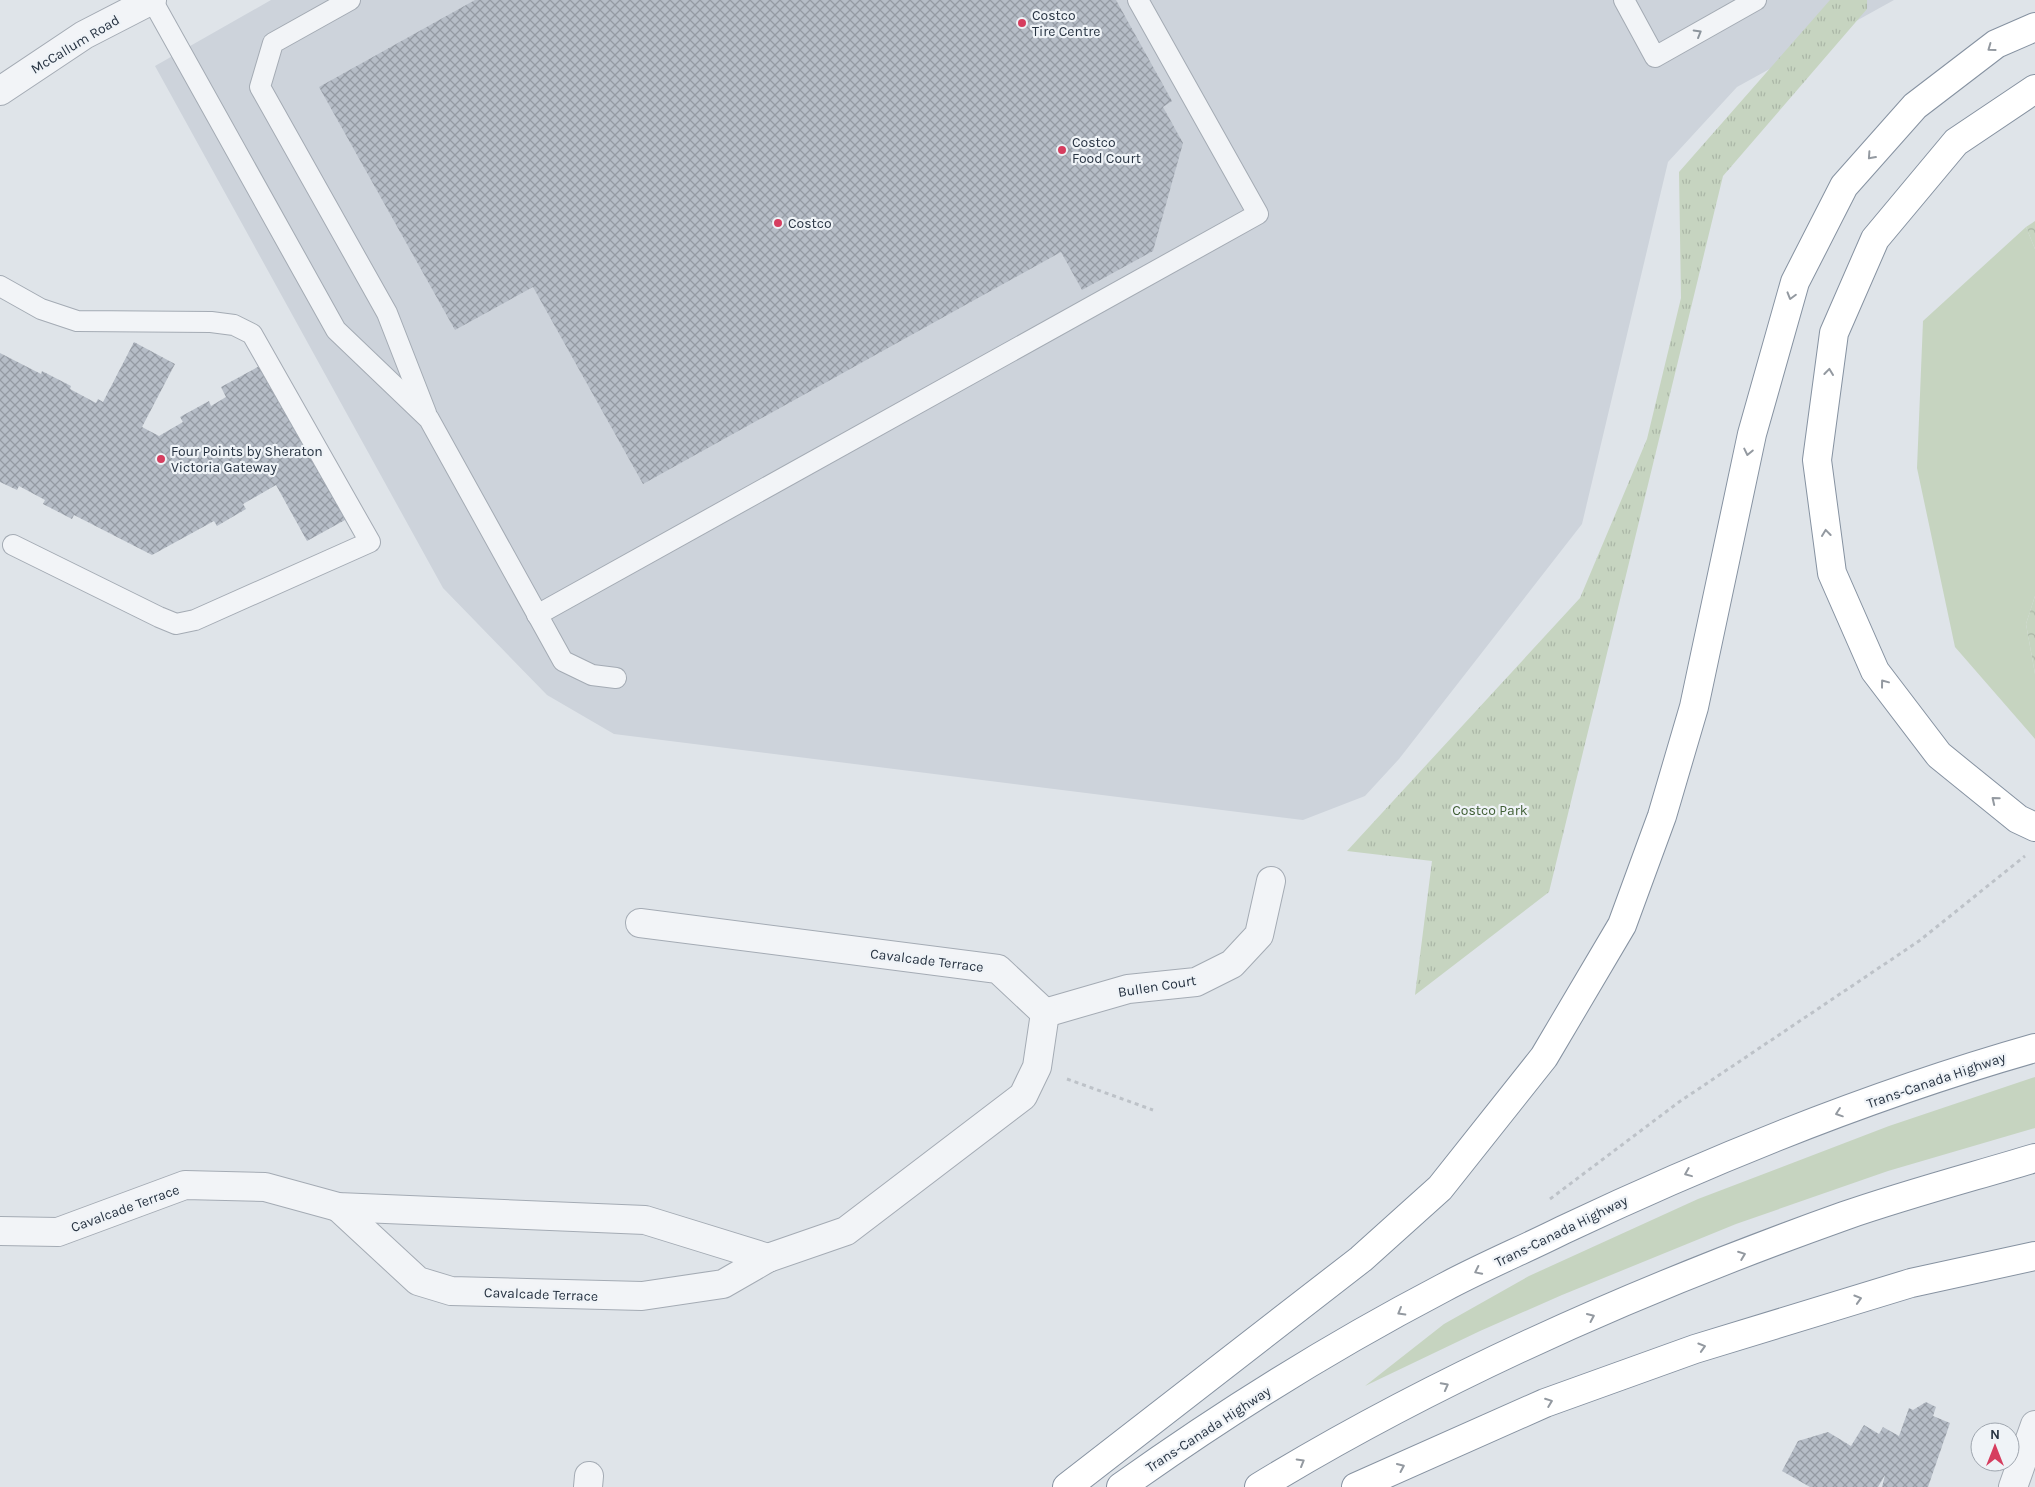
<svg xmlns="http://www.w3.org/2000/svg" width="2035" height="1487" font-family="Karla,sans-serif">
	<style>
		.built { fill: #cdd3db }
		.grass { fill: #c6d4c0 }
		.forest { fill: url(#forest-crowns) }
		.park { fill: url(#park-tufts) }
		.building { fill: url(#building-cross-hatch) }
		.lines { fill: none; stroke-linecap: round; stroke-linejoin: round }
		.service-casing { stroke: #a4abb4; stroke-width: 22 }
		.minor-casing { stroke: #a4abb4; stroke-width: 30 }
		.tertiary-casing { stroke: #a4abb4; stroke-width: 30 }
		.motorway-casing { stroke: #8692a1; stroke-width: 30 }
		.path { stroke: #bdc2c8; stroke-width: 3; stroke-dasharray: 4 4; stroke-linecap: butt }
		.service { stroke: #f2f4f7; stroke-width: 20 }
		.minor { stroke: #f2f4f7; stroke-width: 28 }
		.tertiary { stroke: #f2f4f7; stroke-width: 28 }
		.motorway { stroke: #fff; stroke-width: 28 }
		.oneway { stroke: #8c949c }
		.oneway2 { stroke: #9399a0 }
		.poi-dot { fill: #d63d5f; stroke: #eff3f7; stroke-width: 2 }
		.labels { text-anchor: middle; stroke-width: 4.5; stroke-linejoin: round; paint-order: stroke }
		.poi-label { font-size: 14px; fill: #273342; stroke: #eff3f7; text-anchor: start }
		.street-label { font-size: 14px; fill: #273342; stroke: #eff3f7 }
		.park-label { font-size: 14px; fill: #3f5e34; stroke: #eff3f7 }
	</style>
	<defs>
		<pattern id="forest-crowns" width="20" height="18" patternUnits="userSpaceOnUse" patternTransform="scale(1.25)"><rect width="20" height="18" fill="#c6d4c0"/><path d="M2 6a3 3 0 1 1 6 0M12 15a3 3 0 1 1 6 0" fill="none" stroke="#aab6a6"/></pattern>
		<pattern id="park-tufts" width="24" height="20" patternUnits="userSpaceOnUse" patternTransform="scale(1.25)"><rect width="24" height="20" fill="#c6d4c0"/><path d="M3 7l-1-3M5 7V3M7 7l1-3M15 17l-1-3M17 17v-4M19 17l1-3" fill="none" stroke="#aab6a6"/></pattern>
		<pattern id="building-cross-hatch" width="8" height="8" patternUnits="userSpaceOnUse" patternTransform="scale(1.25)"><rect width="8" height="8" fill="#b6bdc7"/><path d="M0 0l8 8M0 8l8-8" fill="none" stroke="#949aa3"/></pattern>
	</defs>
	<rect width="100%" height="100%" fill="#dfe4e9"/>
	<polygon class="built" points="271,0 1894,0 1737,87 1668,162 1582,524 1399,759 1365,796 1303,820 614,734 547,695 443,588 155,66"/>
	<g class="grass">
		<polygon points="2026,227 2035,249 2035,596 2026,624 2035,674 2035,739 1955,647 1917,468 1923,321"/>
		<polygon points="2035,1077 2035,1128 1888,1171 1736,1224 1562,1295 1480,1331 1365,1386 1444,1324 1529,1276 1698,1199 1889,1126"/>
	</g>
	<g class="forest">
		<polygon points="2035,221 2035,249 2026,227"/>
		<polygon points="2035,596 2035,674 2026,624"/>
	</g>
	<polygon class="park" points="1830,0 1867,0 1867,9 1723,176 1549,892 1415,995 1432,861 1347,851 1580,598 1647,439 1681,298 1679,172"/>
	<g class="building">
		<polygon points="475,0 1116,0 1172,101 1163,107 1183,143 1153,251 1082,290 1061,252 643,484 533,287 455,330 319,87"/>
		<polygon points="134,342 175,364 142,427 159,436 183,422 180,417 209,401 211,406 226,397 221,387 267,362 354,515 307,541 276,485 243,504 246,509 217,526 214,521 152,555 74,515 72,519 43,504 45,500 19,486 17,490 0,482 0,353 41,374 42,371 71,386 70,389 96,403 98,399 103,402"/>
		<polygon points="1926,1402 1936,1407 1933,1416 1950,1423 1928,1487 1882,1487 1885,1475 1878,1487 1810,1487 1782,1471 1798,1441 1828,1432 1851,1446 1864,1425 1879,1434 1883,1427 1899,1436 1909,1408 1913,1410"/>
	</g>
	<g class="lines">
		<defs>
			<g id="service">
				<polyline points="152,0 336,330 429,419 563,661 592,675 616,678"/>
				<polyline points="350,0 273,43 260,87 387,313 426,413"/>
				<polyline points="1624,0 1655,57 1756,0"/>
				<polyline points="0,286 41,309 77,321 211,322 234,325 252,334 370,542 195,620 176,624 159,617 13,545"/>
				<polyline points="537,615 1258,214 1138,0"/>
			</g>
			<g id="minor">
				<polyline points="640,923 998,969 1045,1013"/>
				<polyline points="1045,1013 1128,989 1196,982 1232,964 1259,935 1271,881"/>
				<polyline points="338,1207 418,1281 451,1291 642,1296 723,1284 768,1258 846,1231 1023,1096 1037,1067 1045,1013"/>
				<polyline points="0,1231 58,1232 185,1185 265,1187 338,1207 645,1220 768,1258"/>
				<polyline points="588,1487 589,1476"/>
				<polyline points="2013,1487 2035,1425"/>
			</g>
			<polyline id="tertiary" points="0,91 84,35 152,0"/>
			<g id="motorway">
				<polyline points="2035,89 1956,142 1875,239 1834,333 1817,460 1832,573 1875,671 1939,755 2018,819 2035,827"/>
				<polyline points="1067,1487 1361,1259 1440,1188 1544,1057 1622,925 1662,816 1694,707 1752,434 1795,282 1844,186 1915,106 1996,44 2035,27"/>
				<path d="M1121,1487C1223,1414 1332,1346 1443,1288C1482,1267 1523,1250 1563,1230C1715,1158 1873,1094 2035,1048"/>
				<path d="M1259,1487C1443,1375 1642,1288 1844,1216C1907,1194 1972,1177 2035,1158"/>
				<polyline points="1356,1487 1545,1403 1695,1349 1911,1283 2035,1256"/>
			</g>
		</defs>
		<use href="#service" class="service-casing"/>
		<use href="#minor" class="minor-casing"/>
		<use href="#tertiary" class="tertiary-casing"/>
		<use href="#motorway" class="motorway-casing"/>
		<g class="path">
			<polyline points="1067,1079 1153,1110"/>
			<polyline points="1550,1199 1679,1102 1919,941 2025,856"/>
		</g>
		<use href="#service" class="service"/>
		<use href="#minor" class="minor"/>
		<use href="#tertiary" class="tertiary"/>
		<use href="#motorway" class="motorway"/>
	</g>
	<defs><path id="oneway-chevron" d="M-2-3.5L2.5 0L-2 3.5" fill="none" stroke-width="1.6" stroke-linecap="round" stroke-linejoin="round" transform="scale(1.25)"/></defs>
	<use class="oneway" href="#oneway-chevron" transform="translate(1698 33) rotate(-30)"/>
	<g class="oneway2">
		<use href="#oneway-chevron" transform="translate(1991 48) rotate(144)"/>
		<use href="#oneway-chevron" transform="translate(1871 156) rotate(132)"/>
		<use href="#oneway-chevron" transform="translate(1791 296) rotate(106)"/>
		<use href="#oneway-chevron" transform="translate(1829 372) rotate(-83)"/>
		<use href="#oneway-chevron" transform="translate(1748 452) rotate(102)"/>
		<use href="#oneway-chevron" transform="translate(1826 533) rotate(-97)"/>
		<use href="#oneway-chevron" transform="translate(1884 683) rotate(-127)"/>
		<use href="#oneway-chevron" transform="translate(1995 800) rotate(-141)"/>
		<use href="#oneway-chevron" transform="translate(1839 1113) rotate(161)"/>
		<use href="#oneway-chevron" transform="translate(1688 1173) rotate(158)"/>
		<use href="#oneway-chevron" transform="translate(1742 1255) rotate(-21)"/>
		<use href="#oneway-chevron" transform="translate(1478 1271) rotate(154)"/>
		<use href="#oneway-chevron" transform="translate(1858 1299) rotate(-17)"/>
		<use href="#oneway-chevron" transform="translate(1401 1312) rotate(150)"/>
		<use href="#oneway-chevron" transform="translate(1591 1317) rotate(-24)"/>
		<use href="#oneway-chevron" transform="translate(1702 1347) rotate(-17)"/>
		<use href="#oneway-chevron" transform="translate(1445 1386) rotate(-28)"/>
		<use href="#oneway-chevron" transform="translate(1549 1402) rotate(-21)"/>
		<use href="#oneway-chevron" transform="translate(1301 1462) rotate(-30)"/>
		<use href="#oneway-chevron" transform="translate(1401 1467) rotate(-24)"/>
	</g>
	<g class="poi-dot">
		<circle cx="1022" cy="23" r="5"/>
		<circle cx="1062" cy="150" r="5"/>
		<circle cx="778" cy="223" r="5"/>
		<circle cx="161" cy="459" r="5"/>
	</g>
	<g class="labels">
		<g class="poi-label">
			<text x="1032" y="20">Costco<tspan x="1032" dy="16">Tire Centre</tspan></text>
			<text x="1072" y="147">Costco<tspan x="1072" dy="16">Food Court</tspan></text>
			<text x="788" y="228">Costco</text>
			<text x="171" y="456">Four Points by Sheraton<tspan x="171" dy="16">Victoria Gateway</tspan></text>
		</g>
		<g class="street-label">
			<text transform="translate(75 44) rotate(-31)" y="5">McCallum Road</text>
			<text transform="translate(927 960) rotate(7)" y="5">Cavalcade Terrace</text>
			<text transform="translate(1157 986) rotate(-9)" y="5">Bullen Court</text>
			<text transform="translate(1936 1080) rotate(-19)" y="5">Trans-Canada Highway</text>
			<text transform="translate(125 1208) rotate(-20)" y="5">Cavalcade Terrace</text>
			<text transform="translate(1561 1231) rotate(-26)" y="5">Trans-Canada Highway</text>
			<text transform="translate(541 1294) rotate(2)" y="5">Cavalcade Terrace</text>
			<text transform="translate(1208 1429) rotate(-33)" y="5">Trans-Canada Highway</text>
		</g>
		<g class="park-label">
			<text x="1490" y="815">Costco Park</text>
		</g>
	</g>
	<g transform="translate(1995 1447)"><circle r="24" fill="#eff3f7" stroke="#9fa6af"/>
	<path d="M0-4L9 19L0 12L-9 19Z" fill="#d63d5f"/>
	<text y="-8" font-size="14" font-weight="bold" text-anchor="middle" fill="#273342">N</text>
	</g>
</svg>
